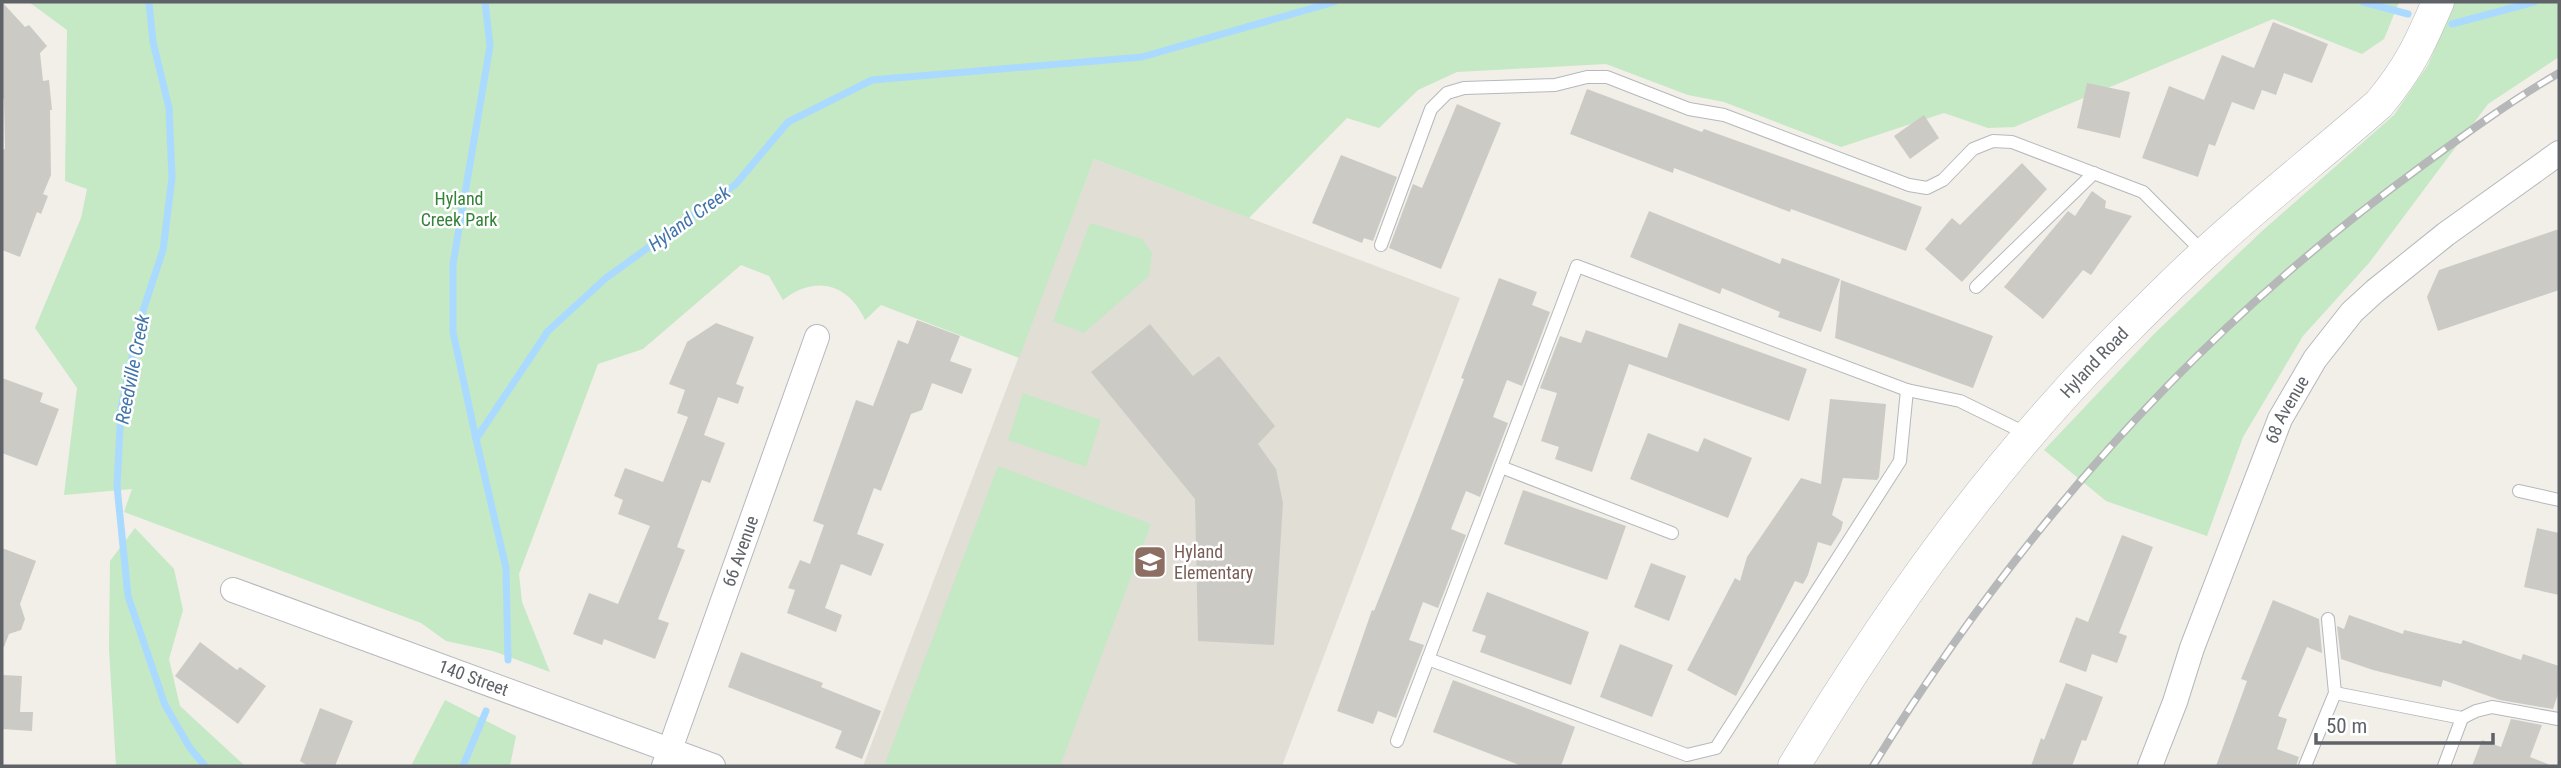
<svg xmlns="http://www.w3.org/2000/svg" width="2561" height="768" font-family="'Roboto Condensed',sans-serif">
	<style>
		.education { fill: #e1ded6 }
		.green { fill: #c5e8c5 }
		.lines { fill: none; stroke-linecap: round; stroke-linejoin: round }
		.stream { stroke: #aadaff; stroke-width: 7 }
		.building { fill: #cccac5 }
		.service-casing { stroke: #b5b8bc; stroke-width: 14 }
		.minor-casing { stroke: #b5b8bc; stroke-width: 26 }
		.tertiary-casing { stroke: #b5b8bc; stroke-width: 33 }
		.service { stroke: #fff; stroke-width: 12 }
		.minor { stroke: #fff; stroke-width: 24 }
		.tertiary { stroke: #fff; stroke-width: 32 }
		.rail-casing { stroke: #b6b7b8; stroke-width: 8 }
		.rail { stroke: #fff; stroke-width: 5; stroke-dasharray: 16; stroke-linecap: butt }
		.labels { text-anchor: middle; stroke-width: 5; stroke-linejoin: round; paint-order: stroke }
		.park-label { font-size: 18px; fill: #348238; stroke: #fff }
		.street-label { font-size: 18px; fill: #5f6368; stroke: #fff }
		.education-label { font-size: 18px; fill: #785e54; stroke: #fff; text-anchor: start }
		.water-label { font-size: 19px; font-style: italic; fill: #4174aa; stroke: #fff }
	</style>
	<rect width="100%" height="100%" fill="#f1efe8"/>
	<polygon class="education" points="1094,159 1460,298 1282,766 863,766"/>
	<g class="green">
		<path d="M29,2H2399L2384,39L2362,54L2273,19L2014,127L1988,128L1944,113L1841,147L1724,102L1688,95L1606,64L1457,72L1418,90L1379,128L1347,118L1249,218L1094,159L1019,358L881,305L865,320C848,283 815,275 783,300L769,276L741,265L643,349L598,364L519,574L522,602L550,672L493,651L446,641L421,623L124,512L132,489L64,495L77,388L35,328L81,218L87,189L65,181L67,30Z"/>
		<polygon points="2455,2 2559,2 2559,57 2488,104 2369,263 2303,336 2243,437 2207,536 2106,501 2044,450 2155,333 2261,232 2394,115 2428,65"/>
		<polygon points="1090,223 1142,239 1152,253 1149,276 1084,333 1053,321"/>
		<polygon points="1023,393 1101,420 1086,467 1008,440"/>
		<polygon points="998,466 1151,524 1060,766 884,766"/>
		<polygon points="135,528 174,569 183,610 169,659 180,706 245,766 116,766 109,649 110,561"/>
		<polygon points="445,700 516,736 510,766 411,766"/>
	</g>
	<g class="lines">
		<g class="stream">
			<polyline points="149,2 153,42 169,108 172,178 163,250 140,320 121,408 117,486 128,596 165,705 190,748 205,766"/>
			<polyline points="2363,2 2408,14"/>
			<polyline points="2452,24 2534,2"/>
			<polyline points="476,439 453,332 453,264 490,46 485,2"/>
			<polyline points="508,660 506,568 476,439 548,331 606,278 736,184 788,122 872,80 1142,57 1334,2"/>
			<polyline points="463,766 486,711"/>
		</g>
	</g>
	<g class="building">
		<polygon points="2,2 25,27 29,25 47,46 40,53 43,81 49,80 52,110 50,110 51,175 43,194 48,196 41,214 37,212 20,257 2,250 2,150 5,149 4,99 2,99"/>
		<polygon points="2273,22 2328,44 2312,83 2284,73 2276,95 2262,90 2254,110 2232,102 2215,146 2209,144 2198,177 2142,158 2169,86 2204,100 2222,55 2254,68"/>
		<polygon points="2087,83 2130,92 2120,138 2077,128"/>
		<polygon points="1587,89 1702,132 1704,129 1922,207 1906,251 1791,209 1790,212 1674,168 1673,173 1570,134"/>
		<polygon points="1457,104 1501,123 1441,269 1389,248 1413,184 1422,188"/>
		<polygon points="1924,115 1939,138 1910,159 1894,136"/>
		<polygon points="1341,155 1397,177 1373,241 1364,238 1362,243 1312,223"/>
		<polygon points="2022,163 2047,189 1962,282 1925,249 1952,218 1960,225"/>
		<polygon points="2092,191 2106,201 2105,208 2132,216 2091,275 2083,270 2043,319 2004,287 2068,211 2075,216"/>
		<polygon points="1649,211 1780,264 1782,258 1840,279 1821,332 1778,317 1780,312 1722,288 1720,294 1630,257"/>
		<polygon points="2559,229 2559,290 2438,331 2427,297 2439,270"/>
		<polygon points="1499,278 1537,292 1532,305 1550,312 1522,386 1507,380 1493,417 1508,423 1480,497 1466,491 1451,529 1466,535 1438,608 1423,602 1409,640 1424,645 1396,718 1378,711 1373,724 1337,711 1372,610 1374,611 1418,500 1464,379 1461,378"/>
		<polygon points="1841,280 1993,336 1973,388 1835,338"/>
		<polygon points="917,320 960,336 950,361 972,369 962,394 932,383 922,410 911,414 881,491 874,488 857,534 884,544 871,576 841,564 825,608 842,615 836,632 787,613 795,590 788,588 800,560 810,564 824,525 813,521 856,400 873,406 898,340 908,344"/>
		<polygon points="716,323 754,337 736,384 744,387 738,404 718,397 704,435 725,443 710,483 702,480 677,547 685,550 658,619 669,623 655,659 604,639 602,645 573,634 589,593 618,604 650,526 618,514 623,500 614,496 625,468 663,482 688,417 677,413 685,390 669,384 687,342"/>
		<polygon points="1679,323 1807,369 1789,421 1629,364 1592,472 1555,459 1559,447 1541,441 1557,393 1540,388 1560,336 1581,343 1586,330 1667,358"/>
		<polygon points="1150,324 1193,376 1219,356 1275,426 1258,444 1276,469 1283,503 1274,645 1198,641 1195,499 1091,372"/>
		<polygon points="2,378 43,393 40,402 59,409 37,466 2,453"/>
		<polygon points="1830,399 1886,404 1879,477 1877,480 1843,478 1832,515 1843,522 1841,530 1831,546 1818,542 1808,575 1803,584 1795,581 1736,696 1687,670 1735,578 1740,581 1747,557 1801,478 1821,484"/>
		<polygon points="1648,433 1698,452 1704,438 1752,458 1728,518 1630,479"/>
		<polygon points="1523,490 1626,526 1607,580 1504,544"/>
		<polygon points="2537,528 2559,533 2559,595 2524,587"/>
		<polygon points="2122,535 2153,547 2119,633 2127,636 2117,663 2092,654 2086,672 2059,662 2076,617 2088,622"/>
		<polygon points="2,548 36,561 20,604 25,619 21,630 9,634 4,647 2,647"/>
		<polygon points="1651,563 1686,576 1669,621 1634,607"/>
		<polygon points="1487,592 1589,632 1571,685 1480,652 1486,636 1472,631"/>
		<polygon points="2273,600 2319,619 2322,653 2307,647 2278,716 2287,719 2277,749 2299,757 2296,766 2216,766 2247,681 2241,679"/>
		<polygon points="2349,615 2403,634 2404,630 2461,644 2463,640 2521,660 2523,654 2559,666 2559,691 2553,709 2500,700 2443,680 2441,687 2373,670 2341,659 2337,626 2344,629"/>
		<polygon points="200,642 237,670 240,667 266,686 238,724 175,676"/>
		<polygon points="1620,644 1673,665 1652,717 1600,697"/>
		<polygon points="741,652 823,683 821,687 881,711 862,759 835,748 842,731 728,687"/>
		<polygon points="2,675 22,676 20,712 33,712 32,731 2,729"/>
		<polygon points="1453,680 1575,727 1561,766 1522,766 1433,732"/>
		<polygon points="2066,683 2103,697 2086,741 2082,740 2072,766 2031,766 2041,738 2044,740"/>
		<polygon points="320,708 353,721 335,766 308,766 300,761"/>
		<polygon points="2511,719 2542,725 2530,757 2548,764 2547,766 2472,766 2482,740 2501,747"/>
	</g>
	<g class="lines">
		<defs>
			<g id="service">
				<polyline points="1381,245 1431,109 1447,93 1464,88 1555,85 1587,77 1607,77 1689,109 1724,115 1909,185 1927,188 1943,180 1973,149 1993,141 2012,142 2143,192 2204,253"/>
				<polyline points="1976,287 2094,173"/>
				<polyline points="1501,467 1672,533"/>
				<polyline points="2519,491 2559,500"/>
				<polyline points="1428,659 1687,755 1716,748 1900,461 1907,390"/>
				<polyline points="2335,693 2462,718 2476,711 2492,707 2558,719"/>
				<polyline points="1397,741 1577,266 1907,390 1960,401 2015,428 2027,437"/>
				<polyline points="2305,766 2335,693 2328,619"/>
				<polyline points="2444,766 2462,718"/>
			</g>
			<g id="minor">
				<path id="s1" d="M233,590L713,766"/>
				<path id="s2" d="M664,766L817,337"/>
				<path id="s3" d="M2150,766L2175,702L2192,648L2280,419L2315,359L2352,312L2375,291L2446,234L2559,153"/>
			</g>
			<g id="tertiary">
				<path id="s4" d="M1794,766C1885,616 1985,474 2108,348C2139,317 2170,285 2203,255C2259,203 2321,155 2379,104C2409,68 2420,44 2438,2"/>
			</g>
		</defs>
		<use href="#service" class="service-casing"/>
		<use href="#minor" class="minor-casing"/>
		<use href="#tertiary" class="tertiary-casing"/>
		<use href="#service" class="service"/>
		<use href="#minor" class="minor"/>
		<use href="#tertiary" class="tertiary"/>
		<defs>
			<path id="rail" d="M1873,766C2015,535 2195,332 2415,171C2461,137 2509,102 2559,73"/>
		</defs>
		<use href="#rail" class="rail-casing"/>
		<use href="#rail" class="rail"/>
	</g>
	<defs>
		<symbol id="school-square" viewBox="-11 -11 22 22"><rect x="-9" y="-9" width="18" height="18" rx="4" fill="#8d6e63" stroke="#fff"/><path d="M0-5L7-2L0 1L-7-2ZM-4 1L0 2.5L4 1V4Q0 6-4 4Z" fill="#fff"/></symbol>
	</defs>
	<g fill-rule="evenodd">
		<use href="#school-square" x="1131" y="543" width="38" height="38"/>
	</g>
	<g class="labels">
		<g class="park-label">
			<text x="459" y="205">Hyland<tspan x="459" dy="21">Creek Park</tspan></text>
		</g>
		<g class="street-label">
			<text dy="6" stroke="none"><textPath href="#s4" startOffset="504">Hyland Road</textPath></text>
			<text dy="6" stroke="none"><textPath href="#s3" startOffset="382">68 Avenue</textPath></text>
			<text dy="6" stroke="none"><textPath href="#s2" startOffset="228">66 Avenue</textPath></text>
			<text dy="6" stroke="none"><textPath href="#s1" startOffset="256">140 Street</textPath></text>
		</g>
		<g class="education-label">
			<text x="1174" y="558">Hyland<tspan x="1174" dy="21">Elementary</tspan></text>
		</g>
		<g class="water-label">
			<text transform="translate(689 218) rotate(-36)" y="7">Hyland Creek</text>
			<text transform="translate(132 369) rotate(-79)" y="7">Reedville Creek</text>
		</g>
	</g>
	<rect width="2561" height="768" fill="none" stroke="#5f6368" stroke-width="7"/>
	<path d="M2316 733v10h177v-10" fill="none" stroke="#5f6368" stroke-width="3.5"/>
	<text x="2326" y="733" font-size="21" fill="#5f6368" stroke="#ffffff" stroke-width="5" paint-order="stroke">50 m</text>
</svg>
